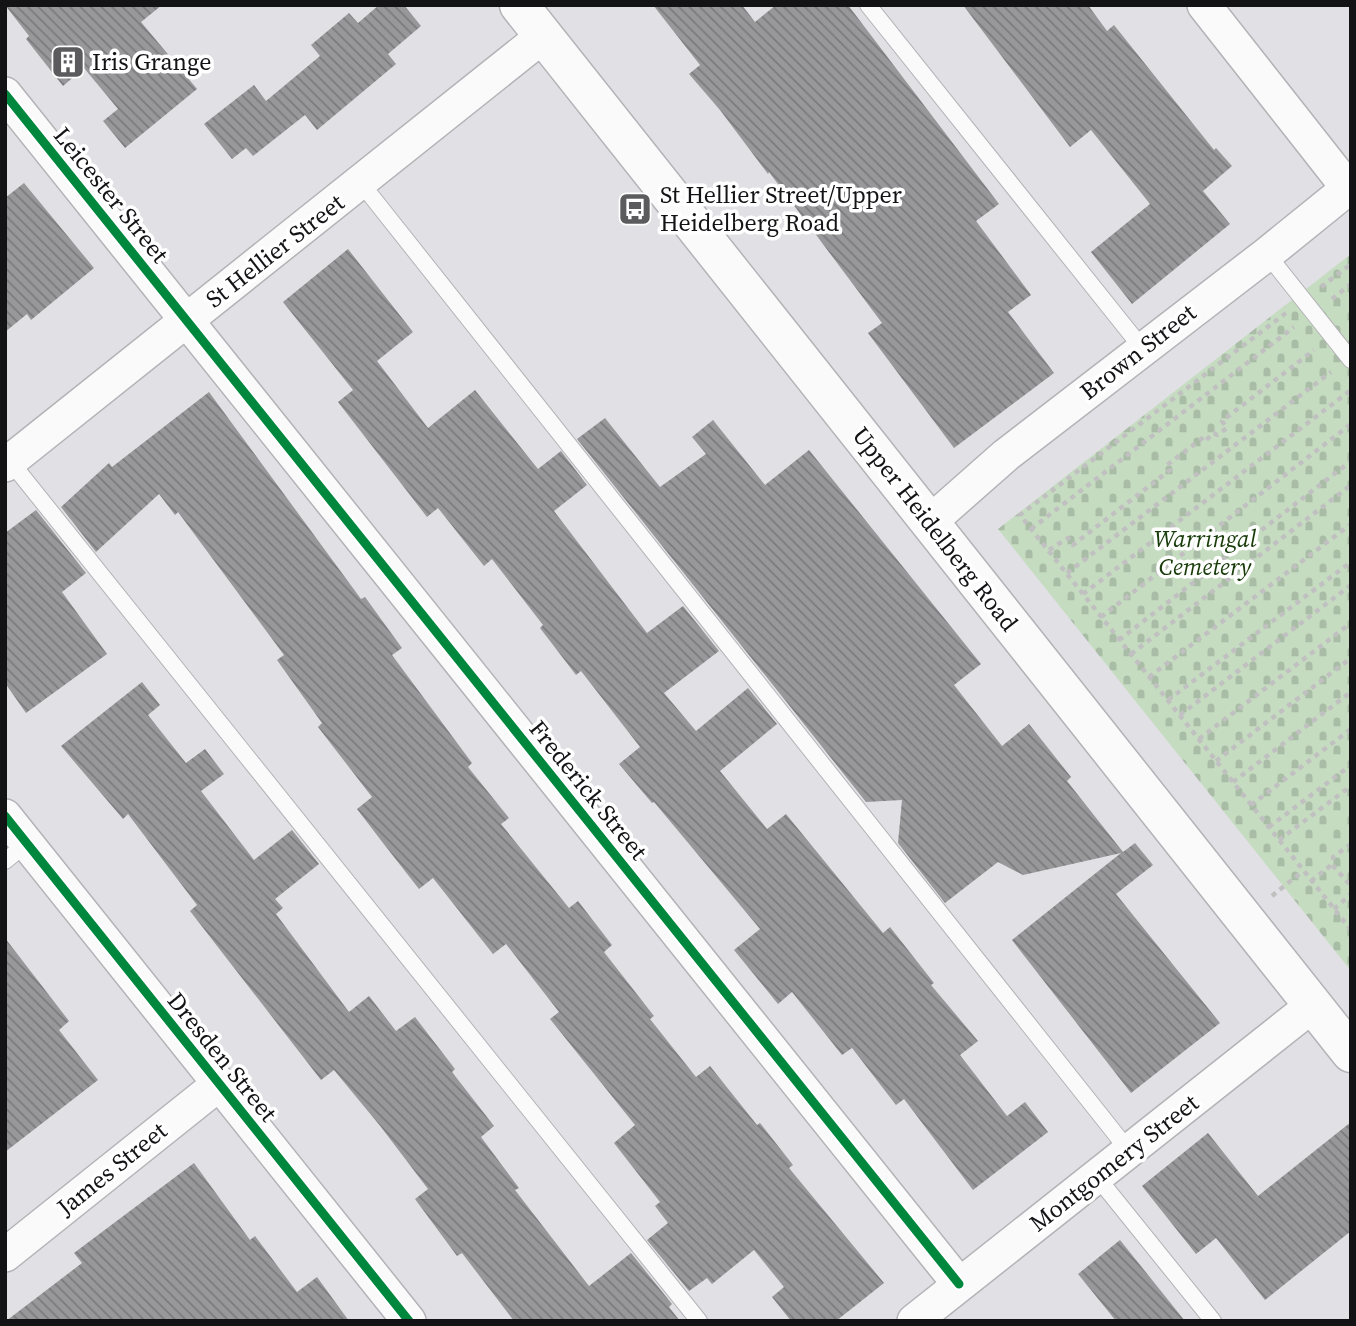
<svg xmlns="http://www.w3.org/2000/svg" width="1356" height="1326" font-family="'Source Serif 4',serif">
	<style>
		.cemetery { fill: url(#cemetery-stones) }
		.building { fill: url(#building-back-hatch) }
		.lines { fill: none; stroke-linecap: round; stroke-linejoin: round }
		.lane-casing { stroke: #b3b3b7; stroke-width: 18 }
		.street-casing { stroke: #b3b3b7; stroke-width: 36 }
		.secondary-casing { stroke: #b3b3b7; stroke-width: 41 }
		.path { stroke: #c0c0c1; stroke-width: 4.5; stroke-dasharray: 5 5; stroke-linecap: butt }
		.lane { stroke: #fafafb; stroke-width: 16 }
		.street { stroke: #fafafb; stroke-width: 33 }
		.secondary { stroke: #fafafb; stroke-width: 38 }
		.cycleway-casing { stroke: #fff; stroke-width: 13 }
		.cycleway { stroke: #00873e; stroke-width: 9 }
		.labels { text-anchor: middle; stroke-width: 7; stroke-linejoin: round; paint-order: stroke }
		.poi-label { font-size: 24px; fill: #131316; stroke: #fff; text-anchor: start }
		.street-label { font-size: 24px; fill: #131316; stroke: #fff }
		.park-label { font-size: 24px; font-style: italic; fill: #173b09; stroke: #fff }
	</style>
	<defs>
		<pattern id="cemetery-stones" width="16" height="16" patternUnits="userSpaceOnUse" patternTransform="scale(1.75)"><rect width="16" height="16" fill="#c6dcc1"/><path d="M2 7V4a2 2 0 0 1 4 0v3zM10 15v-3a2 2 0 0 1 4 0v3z" fill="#a9bca5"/></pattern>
		<pattern id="building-back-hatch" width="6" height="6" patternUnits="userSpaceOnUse" patternTransform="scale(1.75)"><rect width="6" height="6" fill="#989799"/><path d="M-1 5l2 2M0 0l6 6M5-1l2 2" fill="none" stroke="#7b7a7c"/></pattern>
	</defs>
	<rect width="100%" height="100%" fill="#e0e0e5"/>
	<polygon class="cemetery" points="1351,254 1351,971 998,529"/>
	<g class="building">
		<polygon points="5,5 162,5 141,22 197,89 125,148 103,121 118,109 84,68 63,86 26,39 29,36"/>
		<polygon points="379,5 404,5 421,26 388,54 396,64 317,130 305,115 253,156 246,148 232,159 204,124 254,85 266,101 320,56 311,45 349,13 358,23"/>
		<polygon points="653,5 742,5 755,22 776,5 848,5 999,204 976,221 1031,295 1008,312 1054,373 954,448 868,333 882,323 769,172 768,174 720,110 689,74 700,65"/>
		<polygon points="963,5 1088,5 1107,31 1114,25 1214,150 1216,148 1232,166 1203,191 1230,224 1132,304 1091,252 1150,204 1091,130 1070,147"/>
		<polygon points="24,183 94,268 31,320 27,314 5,332 5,198"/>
		<polygon points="348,249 413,332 377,361 428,428 475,390 538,469 561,451 587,485 554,511 647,633 683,606 719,651 664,693 696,731 748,688 777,724 720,771 767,829 786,814 883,933 890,927 934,983 931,985 978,1041 960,1055 1007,1116 1025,1102 1048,1132 973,1190 904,1099 896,1105 852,1048 842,1055 792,992 778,1004 734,950 760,929 654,802 652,803 619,764 640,747 581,671 576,675 540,628 543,625 492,559 484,566 438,508 427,517 338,402 353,390 283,302"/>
		<polygon points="209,392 361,599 365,597 402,648 392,655 472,763 468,767 509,818 501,824 569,908 578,901 612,945 604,952 654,1016 650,1019 696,1077 710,1066 757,1125 760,1123 793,1165 789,1168 884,1283 836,1321 791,1321 772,1297 784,1287 754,1250 712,1284 707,1278 689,1291 647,1240 668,1223 655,1206 660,1202 614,1143 635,1125 550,1019 559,1012 506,944 493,954 433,878 419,889 383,843 357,809 372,797 318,727 322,723 277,660 284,655 178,512 175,515 159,494 96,552 61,507 109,463 112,467"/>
		<polygon points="605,418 660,487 706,454 692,437 713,420 765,485 809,450 981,664 954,685 1002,746 1029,724 1071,777 1067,781 1123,852 1135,843 1153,865 1116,894 1220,1023 1131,1093 1012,940 1121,853 1023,875 998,862 945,903 898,843 902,800 866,802 577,439"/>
		<polygon points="36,510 86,573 62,592 107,654 26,713 5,683 5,533"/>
		<polygon points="142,682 160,705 148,715 186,763 205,749 224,774 201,791 254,860 292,830 319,864 275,899 283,908 276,914 349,1012 369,996 396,1031 415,1017 455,1069 452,1072 494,1126 481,1137 519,1188 515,1190 589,1286 631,1253 672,1304 669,1307 680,1321 514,1321 462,1253 457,1256 415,1199 428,1189 381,1127 334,1070 321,1080 190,911 197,905 128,814 123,819 61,746"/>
		<polygon points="5,938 69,1021 59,1030 98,1080 5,1152"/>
		<polygon points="1351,1122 1351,1231 1265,1300 1216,1238 1196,1254 1142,1186 1208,1133 1258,1196"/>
		<polygon points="194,1163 250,1240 255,1236 297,1292 317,1277 349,1321 6,1321 82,1263 74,1253"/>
		<polygon points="1120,1240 1185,1321 1116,1321 1078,1274"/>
	</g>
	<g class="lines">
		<defs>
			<g id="lane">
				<polyline points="868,5 1142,348"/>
				<polyline points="361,183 1129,1151"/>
				<polyline points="1267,254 1351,360"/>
				<polyline points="10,461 699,1321"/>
				<polyline points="5,861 27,843"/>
				<polyline points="1097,1177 1213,1321"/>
			</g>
			<g id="street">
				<polyline points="1204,5 1348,188"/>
				<polyline points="5,94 959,1284"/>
				<polyline points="5,465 543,36"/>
				<polyline points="930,522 1006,455 1267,254 1351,186"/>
				<polyline points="5,816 409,1321"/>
				<polyline points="5,1255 219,1084"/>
				<polyline points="914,1321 1313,1005"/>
			</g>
			<polyline id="secondary" points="519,5 1351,1053"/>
		</defs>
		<use href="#lane" class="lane-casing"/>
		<use href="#street" class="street-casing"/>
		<use href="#secondary" class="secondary-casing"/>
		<g class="path">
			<polyline points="1321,287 1351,264"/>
			<polyline points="1332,299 1351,284"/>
			<polyline points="1286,313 1020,515 1351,930"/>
			<polyline points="1031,529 1294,327"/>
			<polyline points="1049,550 1068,538 1073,545 1170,470 1167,465 1204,437 1206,440 1214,433 1217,435 1227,428 1222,421 1314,350"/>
			<polyline points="1067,573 1331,372"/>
			<polyline points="1083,594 1351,390"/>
			<polyline points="1101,617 1351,424"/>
			<polyline points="1119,640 1351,461"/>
			<polyline points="1131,654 1351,485"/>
			<polyline points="1149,677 1351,524"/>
			<polyline points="1168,700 1351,562"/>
			<polyline points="1180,715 1351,585"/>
			<polyline points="1199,739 1351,623"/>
			<polyline points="1216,761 1351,658"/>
			<polyline points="1233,782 1351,692"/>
			<polyline points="1251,805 1351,729"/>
			<polyline points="1269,827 1351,765"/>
			<polyline points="1279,840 1351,786"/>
			<polyline points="1351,844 1333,857 1334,867 1351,886"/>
			<polyline points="1311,881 1334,863"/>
			<polyline points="1272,896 1303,871"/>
			<polyline points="1334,909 1351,894"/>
		</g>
		<use href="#lane" class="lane"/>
		<use href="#street" class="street"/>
		<use href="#secondary" class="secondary"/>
		<defs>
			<g id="cycleway">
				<polyline points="5,94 959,1284"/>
				<polyline points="5,816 409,1321"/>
			</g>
		</defs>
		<use href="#cycleway" class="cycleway-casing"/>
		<use href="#cycleway" class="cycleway"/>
	</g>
	<defs>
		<symbol id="building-square" viewBox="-11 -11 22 22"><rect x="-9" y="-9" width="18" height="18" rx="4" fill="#5b5b5e" stroke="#fff"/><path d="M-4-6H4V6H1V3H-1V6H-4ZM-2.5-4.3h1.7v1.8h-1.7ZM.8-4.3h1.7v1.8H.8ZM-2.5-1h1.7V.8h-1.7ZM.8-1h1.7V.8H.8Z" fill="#fff"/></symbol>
		<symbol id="bus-square" viewBox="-11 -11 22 22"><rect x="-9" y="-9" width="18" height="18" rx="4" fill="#5b5b5e" stroke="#fff"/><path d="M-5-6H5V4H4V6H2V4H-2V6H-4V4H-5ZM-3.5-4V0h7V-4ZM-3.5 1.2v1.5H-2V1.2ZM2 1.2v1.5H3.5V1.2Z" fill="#fff"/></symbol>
	</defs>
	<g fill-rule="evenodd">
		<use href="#building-square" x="49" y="43" width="38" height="38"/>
		<use href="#bus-square" x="616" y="190" width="38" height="38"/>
	</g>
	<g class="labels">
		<g class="poi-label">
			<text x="92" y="70">Iris Grange</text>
			<text x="660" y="203">St Hellier Street/Upper<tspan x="660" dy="28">Heidelberg Road</tspan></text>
		</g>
		<g class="street-label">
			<text transform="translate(111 195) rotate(51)" y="8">Leicester Street</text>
			<text transform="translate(275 251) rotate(-38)" y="8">St Hellier Street</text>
			<text transform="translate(1138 352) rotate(-38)" y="8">Brown Street</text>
			<text transform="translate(935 529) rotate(52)" y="8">Upper Heidelberg Road</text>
			<text transform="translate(588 790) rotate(51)" y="8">Frederick Street</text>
			<text transform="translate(222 1057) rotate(51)" y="8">Dresden Street</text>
			<text transform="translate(1114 1163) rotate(-38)" y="8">Montgomery Street</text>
			<text transform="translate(112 1169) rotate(-39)" y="8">James Street</text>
		</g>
		<g class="park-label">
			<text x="1205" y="547">Warringal<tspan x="1205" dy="28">Cemetery</tspan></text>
		</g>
	</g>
	<rect width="1356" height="1326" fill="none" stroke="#131316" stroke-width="14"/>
</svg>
